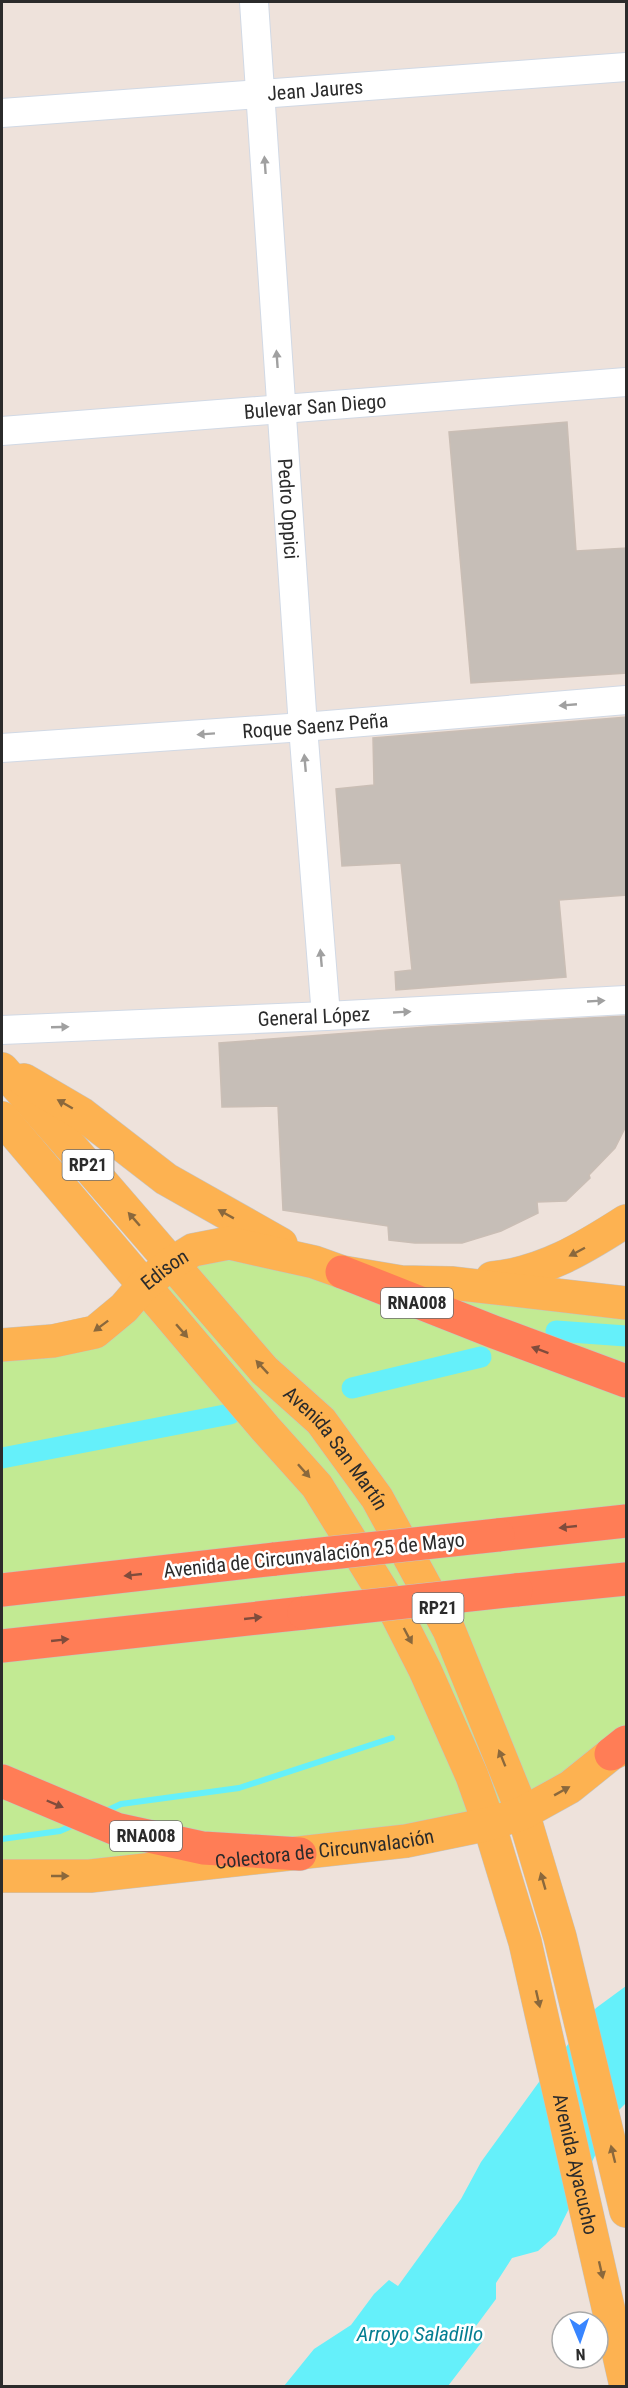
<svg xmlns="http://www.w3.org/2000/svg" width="628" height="2388" font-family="'Roboto Condensed',sans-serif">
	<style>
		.green { fill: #c2ea93 }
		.water { fill: #65f0fa }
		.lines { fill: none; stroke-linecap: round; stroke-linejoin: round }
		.stream { stroke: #65f0fa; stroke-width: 6 }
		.canal { stroke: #65f0fa; stroke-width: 21 }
		.building { fill: #c6beb7; stroke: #cabeb5; stroke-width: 1.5 }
		.minor-casing { stroke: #d1d9e5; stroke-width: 30 }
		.major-casing { stroke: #c4c4c4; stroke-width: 34 }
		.highway-casing { stroke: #c4c4c4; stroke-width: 34 }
		.minor { stroke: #fff; stroke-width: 28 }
		.major { stroke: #fdb251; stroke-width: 33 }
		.highway { stroke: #ff7d56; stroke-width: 33 }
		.highway-bridge-casing { stroke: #c4c4c4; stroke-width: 34; stroke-linecap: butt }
		.highway-bridge { stroke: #ff7d56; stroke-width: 33 }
		.oneway { fill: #a0a0a0 }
		.oneway2 { fill: #8a683c }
		.oneway3 { fill: #804c3c }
		.labels { text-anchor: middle; stroke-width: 5; stroke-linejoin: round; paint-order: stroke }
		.shield { fill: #fff; stroke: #6b6b6b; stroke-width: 1.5 }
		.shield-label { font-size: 18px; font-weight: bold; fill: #2b2b2b }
		.street-label { font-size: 20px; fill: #2b2b2b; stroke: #fff }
		.water-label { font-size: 21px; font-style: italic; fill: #037e92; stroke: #fff }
	</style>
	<rect width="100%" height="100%" fill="#eee2db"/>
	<polygon class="green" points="193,1250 626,1303 626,1747 523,1813 2,1876 2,1345 53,1341"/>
	<polygon class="water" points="626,1986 626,2103 616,2113 556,2235 538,2251 512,2258 496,2283 496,2299 473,2330 484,2339 448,2386 284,2386 314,2349 351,2325 374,2294 389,2280 398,2286 461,2199 481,2162 539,2082 596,2008"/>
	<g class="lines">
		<g class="stream">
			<polyline points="106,1811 121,1804 239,1788 392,1738"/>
			<polyline points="2,1839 60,1831 74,1825"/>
		</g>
		<g class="canal">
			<polyline points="556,1331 626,1336"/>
			<polyline points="352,1388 481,1357"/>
			<polyline points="2,1458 230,1414"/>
		</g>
	</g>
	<g class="building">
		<polygon points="567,422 576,551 627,548 627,673 471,683 449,432"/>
		<polygon points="627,717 627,895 559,900 566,977 396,990 395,972 412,970 401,863 342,866 336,789 374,785 373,738"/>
		<polygon points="627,1016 627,1124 615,1148 589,1175 590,1178 566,1201 537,1202 538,1213 501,1231 462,1243 415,1243 389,1240 388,1226 283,1210 278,1106 222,1107 219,1043 427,1027"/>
	</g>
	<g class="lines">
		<defs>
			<g id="minor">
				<path id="s1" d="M254,2L303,727L326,1016"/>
				<path id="s2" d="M2,113L626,67"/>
				<path id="s3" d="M2,431L626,382"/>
				<path id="s4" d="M2,748L303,727L626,700"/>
				<path id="s5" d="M2,1030L326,1016L626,1000"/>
			</g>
			<g id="major">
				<path id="s6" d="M2,1069L93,1172L264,1370L321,1421L377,1498L449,1630L523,1813L560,1937L626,2211"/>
				<polyline points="24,1080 82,1114 166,1179 281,1244"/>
				<path id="s7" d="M2,1118L265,1428L317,1486L397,1615L425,1670L472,1776L489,1824L525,1942L626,2386"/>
				<path d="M492,1278C543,1273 584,1248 626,1221"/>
				<path id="s8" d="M2,1345L53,1341L95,1332L124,1308L143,1286L172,1263L193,1250L229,1243L314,1262L342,1272L401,1282L451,1283L626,1303"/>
				<path id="s9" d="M2,1876H90L406,1841L489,1824L523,1813L570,1787L611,1754L626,1747"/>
			</g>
			<g id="highway">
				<polyline points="342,1272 494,1332 626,1381"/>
				<polyline points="498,1535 626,1521"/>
				<polyline points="2,1590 275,1559"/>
				<polyline points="516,1590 626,1579"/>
				<polyline points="2,1646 304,1613"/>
				<polyline points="611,1754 626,1742"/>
				<polyline points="2,1781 116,1829 203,1848 300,1854"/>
			</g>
		</defs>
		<use href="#minor" class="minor-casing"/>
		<use href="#major" class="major-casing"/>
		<use href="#highway" class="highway-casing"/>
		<use href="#minor" class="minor"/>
		<use href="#major" class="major"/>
		<use href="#highway" class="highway"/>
		<defs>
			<g id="highway-bridge">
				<polyline points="275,1559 498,1535"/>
				<polyline points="304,1613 516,1590"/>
			</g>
		</defs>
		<use href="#highway-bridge" class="highway-bridge-casing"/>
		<use href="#highway-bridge" class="highway-bridge"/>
	</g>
	<defs><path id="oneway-solid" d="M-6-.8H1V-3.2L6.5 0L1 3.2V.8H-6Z" transform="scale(1.5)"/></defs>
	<g class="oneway">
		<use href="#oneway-solid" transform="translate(265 165) rotate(-94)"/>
		<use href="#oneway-solid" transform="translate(277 359) rotate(-94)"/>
		<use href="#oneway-solid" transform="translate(568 705) rotate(175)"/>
		<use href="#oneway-solid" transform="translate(206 734) rotate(176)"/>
		<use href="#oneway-solid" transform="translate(305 763) rotate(-95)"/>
		<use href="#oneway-solid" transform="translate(321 958) rotate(-95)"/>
		<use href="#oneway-solid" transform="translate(596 1001) rotate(-3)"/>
		<use href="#oneway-solid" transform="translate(402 1012) rotate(-3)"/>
		<use href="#oneway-solid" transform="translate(60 1027) rotate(-2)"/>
	</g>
	<g class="oneway2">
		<use href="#oneway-solid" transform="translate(65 1104) rotate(-150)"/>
		<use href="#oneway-solid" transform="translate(226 1214) rotate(-151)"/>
		<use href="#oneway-solid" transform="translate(134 1219) rotate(-131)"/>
		<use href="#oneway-solid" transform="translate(577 1252) rotate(152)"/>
		<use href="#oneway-solid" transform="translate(101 1326) rotate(143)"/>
		<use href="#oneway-solid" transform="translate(182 1331) rotate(49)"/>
		<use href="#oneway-solid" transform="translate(262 1367) rotate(-133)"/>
		<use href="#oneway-solid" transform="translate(304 1471) rotate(48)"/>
		<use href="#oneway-solid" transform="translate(408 1636) rotate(62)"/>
		<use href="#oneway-solid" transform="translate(502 1758) rotate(-112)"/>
		<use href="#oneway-solid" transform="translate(562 1791) rotate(-29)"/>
		<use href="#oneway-solid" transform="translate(60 1876)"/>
		<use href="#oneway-solid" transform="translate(543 1881) rotate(-106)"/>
		<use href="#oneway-solid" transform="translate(538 1999) rotate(77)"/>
		<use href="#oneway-solid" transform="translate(613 2154) rotate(-104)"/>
		<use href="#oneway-solid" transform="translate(601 2270) rotate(77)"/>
	</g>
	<g class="oneway3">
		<use href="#oneway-solid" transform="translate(540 1350) rotate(-160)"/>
		<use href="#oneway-solid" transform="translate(568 1527) rotate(174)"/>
		<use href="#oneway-solid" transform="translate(133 1575) rotate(174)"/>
		<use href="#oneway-solid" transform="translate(253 1618) rotate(-6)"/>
		<use href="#oneway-solid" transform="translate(60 1640) rotate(-6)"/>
		<use href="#oneway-solid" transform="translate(55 1804) rotate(23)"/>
	</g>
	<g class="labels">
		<g class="shield">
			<rect x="62.5" y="1150" width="51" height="30" rx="4.5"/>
			<rect x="381" y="1288" width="72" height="30" rx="4.5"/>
			<rect x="412.5" y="1593" width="51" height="30" rx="4.5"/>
			<rect x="110" y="1821" width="72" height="30" rx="4.5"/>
		</g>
		<g class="shield-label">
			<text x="88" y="1171">RP21</text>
			<text x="417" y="1309">RNA008</text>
			<text x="438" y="1614">RP21</text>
			<text x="146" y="1842">RNA008</text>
		</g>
		<g class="street-label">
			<text dy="7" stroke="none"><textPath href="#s2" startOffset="314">Jean Jaures</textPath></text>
			<text dy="7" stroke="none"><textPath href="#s3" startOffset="314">Bulevar San Diego</textPath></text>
			<text dy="7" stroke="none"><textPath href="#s1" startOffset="508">Pedro Oppici</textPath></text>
			<text dy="7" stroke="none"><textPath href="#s4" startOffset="314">Roque Saenz Peña</textPath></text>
			<text dy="7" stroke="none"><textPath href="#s5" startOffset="312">General López</textPath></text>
			<text dy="7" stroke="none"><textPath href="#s8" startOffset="188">Edison</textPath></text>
			<text dy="7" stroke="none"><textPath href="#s6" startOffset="506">Avenida San Martín</textPath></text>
			<text transform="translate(314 1555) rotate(-6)" y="7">Avenida de Circunvalación 25 de Mayo</text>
			<text dy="7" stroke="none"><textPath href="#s9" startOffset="324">Colectora de Circunvalación</textPath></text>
			<text dy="7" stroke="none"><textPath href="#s7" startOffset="1216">Avenida Ayacucho</textPath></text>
		</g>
		<g class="water-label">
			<text x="420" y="2341">Arroyo Saladillo</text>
		</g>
	</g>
	<rect width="628" height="2388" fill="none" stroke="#2b2b2b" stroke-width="6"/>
	<g transform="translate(580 2340) rotate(178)"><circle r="28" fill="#ffffff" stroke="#aaaaaa" stroke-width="1.5"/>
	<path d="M0-4.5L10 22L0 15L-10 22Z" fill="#3885ff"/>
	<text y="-9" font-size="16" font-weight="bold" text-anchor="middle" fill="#2b2b2b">N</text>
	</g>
</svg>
